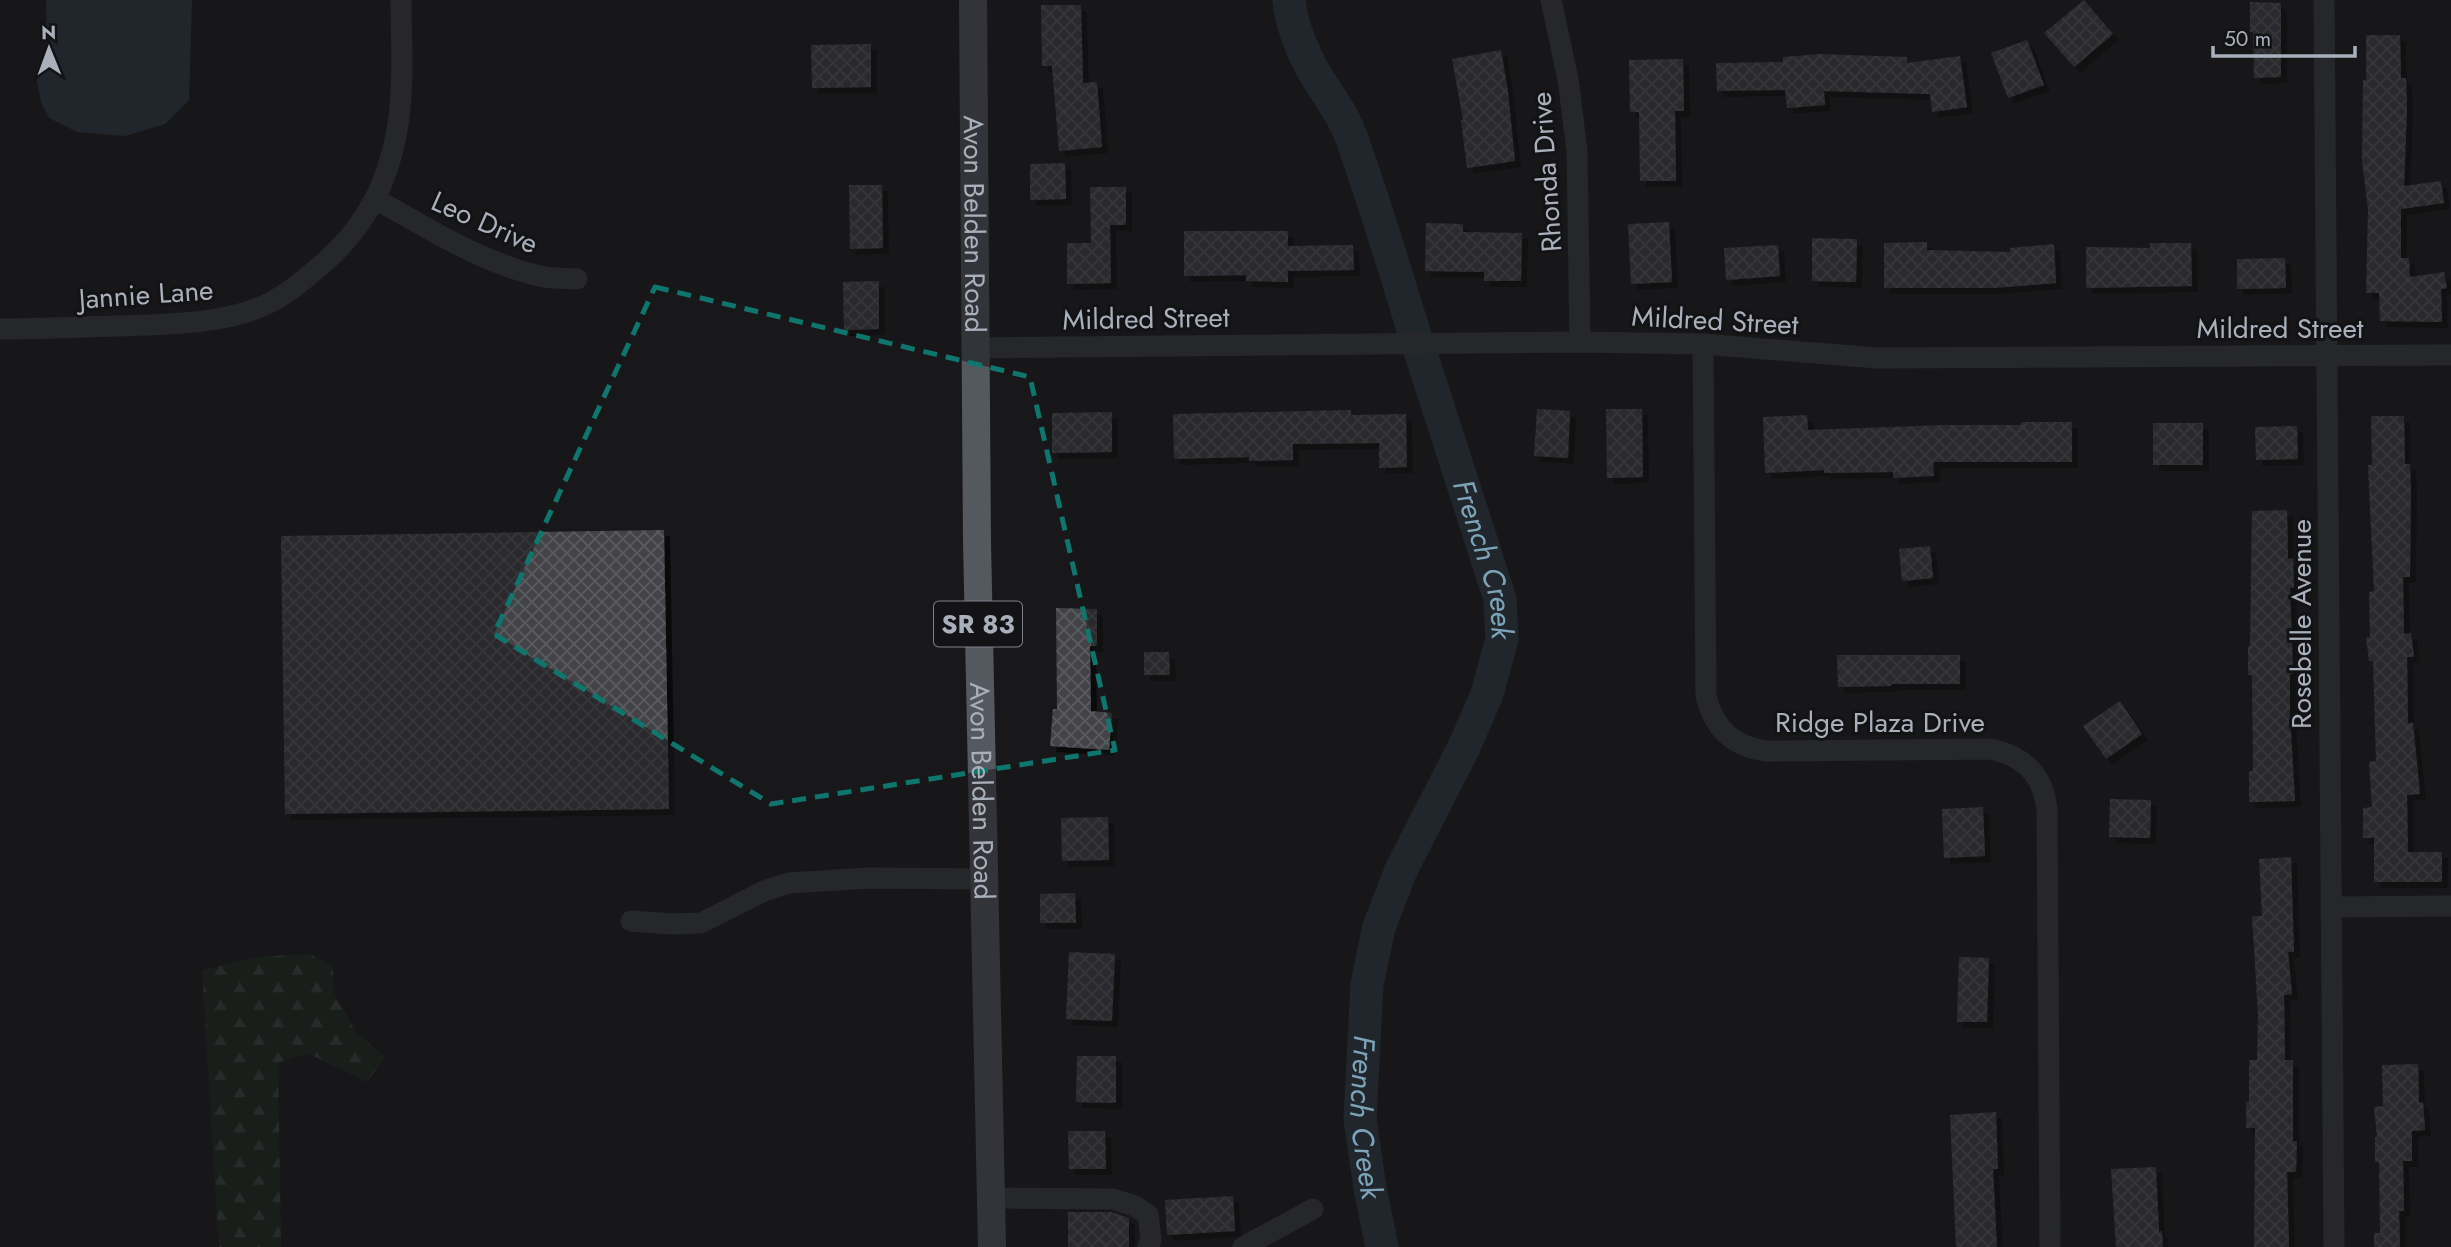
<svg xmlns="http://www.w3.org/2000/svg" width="2451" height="1247" font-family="Jost,sans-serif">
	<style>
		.forest { fill: url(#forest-firs) }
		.water { fill: #2c3940 }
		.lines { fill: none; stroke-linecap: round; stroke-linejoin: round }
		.river { stroke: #2c3940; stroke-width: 33 }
		.building { fill: url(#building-cross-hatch); filter: url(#shadow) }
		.minor { stroke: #383a40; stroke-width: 21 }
		.major { stroke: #54585f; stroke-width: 28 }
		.marked { fill: none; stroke: #0f766e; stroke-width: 5; stroke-dasharray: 14 9; stroke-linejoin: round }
		.labels { text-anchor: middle; stroke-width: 6; stroke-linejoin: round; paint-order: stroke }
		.shield { fill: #131315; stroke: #7c8189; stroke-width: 2 }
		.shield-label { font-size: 26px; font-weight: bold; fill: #a9b0bb }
		.street-label { font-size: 28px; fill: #a9b0bb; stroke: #131315 }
		.water-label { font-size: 30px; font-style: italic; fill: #7da3b9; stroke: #131315 }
	</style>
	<defs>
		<pattern id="forest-firs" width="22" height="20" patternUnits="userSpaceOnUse" patternTransform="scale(1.75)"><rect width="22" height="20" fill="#1d261e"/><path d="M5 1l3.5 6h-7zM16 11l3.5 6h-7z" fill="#3b433d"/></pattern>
		<pattern id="building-cross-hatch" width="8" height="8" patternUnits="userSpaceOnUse" patternTransform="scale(1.75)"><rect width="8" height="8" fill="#424347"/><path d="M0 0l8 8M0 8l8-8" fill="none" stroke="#5a5c60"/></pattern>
		<filter id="shadow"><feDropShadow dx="6" dy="6" stdDeviation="0" flood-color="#0009"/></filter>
	</defs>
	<rect width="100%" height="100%" fill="#18181a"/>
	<polygon class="forest" points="310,954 333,966 334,993 356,1032 385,1057 367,1082 307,1053 278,1063 281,1247 219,1247 202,970 258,957"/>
	<polygon class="water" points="46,0 192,0 189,100 165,124 125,136 77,132 49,118 41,102 37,81 47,40"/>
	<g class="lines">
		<path class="river" id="s1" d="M1289,0C1292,30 1307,63 1324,88C1335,105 1345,119 1352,139C1374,201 1393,263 1412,326C1441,417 1471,508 1500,599L1502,639L1487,694L1464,747L1401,870L1379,927L1367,984L1360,1119L1370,1188L1382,1247"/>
	</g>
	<g class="building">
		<polygon points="2084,0 2113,34 2074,67 2044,33"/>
		<polygon points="2250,2 2281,3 2281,77 2254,78 2253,32 2250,32"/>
		<polygon points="1041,5 1081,5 1083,83 1097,82 1102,147 1059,151 1052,66 1042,66"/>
		<polygon points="2366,35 2400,35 2401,78 2406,78 2407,108 2404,186 2441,181 2444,203 2401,209 2401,258 2409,258 2410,277 2444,272 2447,288 2441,289 2442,322 2380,321 2379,293 2366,293 2368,210 2362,160 2363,80 2366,80"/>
		<polygon points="2027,40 2044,85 2008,98 1991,53"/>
		<polygon points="871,44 871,87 812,88 811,45"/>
		<polygon points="1501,50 1508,92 1515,161 1467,168 1461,120 1463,120 1452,59"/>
		<polygon points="1821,54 1907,57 1907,63 1960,56 1967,107 1932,112 1930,94 1824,91 1825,105 1787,108 1785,90 1717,91 1716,63 1783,62 1783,57"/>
		<polygon points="1683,59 1684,111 1675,111 1676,181 1640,181 1639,112 1630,112 1629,60"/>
		<polygon points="1065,163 1066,199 1030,200 1030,164"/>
		<polygon points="849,185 882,185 883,248 850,249"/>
		<polygon points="1090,187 1126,187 1126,225 1110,225 1111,283 1067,284 1067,243 1091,243"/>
		<polygon points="1669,222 1672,282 1631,284 1628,224"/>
		<polygon points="1426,223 1463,224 1463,232 1522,233 1521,281 1484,281 1484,272 1425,271"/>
		<polygon points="1184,231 1288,231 1288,246 1353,245 1354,270 1288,271 1288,282 1246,281 1246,275 1184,276"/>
		<polygon points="1812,238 1857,239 1856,282 1812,281"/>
		<polygon points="1927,242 1927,250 2010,252 2010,248 2054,244 2056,283 1994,288 1884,288 1884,243"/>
		<polygon points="2150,243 2191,243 2192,286 2086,288 2086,247 2150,248"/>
		<polygon points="1778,245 1780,276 1726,280 1724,248"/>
		<polygon points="2285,258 2286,288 2237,289 2237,259"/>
		<polygon points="879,281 879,329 844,330 843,282"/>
		<polygon points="1537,409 1570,411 1568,458 1534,456"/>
		<polygon points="1606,409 1642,409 1643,477 1607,478"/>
		<polygon points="1351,410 1351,415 1406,414 1407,467 1379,468 1379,443 1293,444 1293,460 1249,461 1249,457 1174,459 1173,414"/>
		<polygon points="1112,412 1112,452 1052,453 1052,413"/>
		<polygon points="1807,415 1808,430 1945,425 2021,425 2021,422 2072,422 2072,462 1933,462 1934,476 1893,478 1893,472 1824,473 1824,470 1765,473 1763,417"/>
		<polygon points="2371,416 2404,416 2405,464 2410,464 2411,488 2410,577 2403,577 2404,634 2411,633 2414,657 2407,657 2408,723 2413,723 2420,794 2407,795 2408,852 2442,852 2442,882 2374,882 2374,838 2363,838 2363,808 2372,807 2369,762 2376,761 2373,661 2369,661 2366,637 2370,637 2369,592 2374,591 2368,465 2372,465"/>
		<rect x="2153" y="423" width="50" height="42"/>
		<polygon points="2297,426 2298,459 2256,460 2255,427"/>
		<polygon points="2287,510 2288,559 2293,558 2294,588 2290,588 2293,674 2290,674 2290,715 2295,801 2249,802 2249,771 2253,771 2252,675 2248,675 2248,646 2250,646 2252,511"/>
		<polygon points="664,530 669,809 285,814 281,536"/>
		<polygon points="1930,546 1933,578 1902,581 1899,549"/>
		<polygon points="1056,608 1097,609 1097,646 1090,646 1091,711 1112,713 1109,750 1050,746 1053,709 1057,709"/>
		<polygon points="1144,652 1169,652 1170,675 1144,675"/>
		<polygon points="1837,655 1960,655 1960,684 1891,684 1891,686 1838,687"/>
		<polygon points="2120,701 2142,734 2106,759 2083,726"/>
		<polygon points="2110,799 2151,800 2150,838 2109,837"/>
		<polygon points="1983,807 1985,856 1944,858 1942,809"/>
		<polygon points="1108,817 1109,860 1062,861 1061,818"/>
		<polygon points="2291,857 2294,952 2288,952 2292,994 2284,995 2285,1060 2293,1060 2293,1141 2297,1141 2296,1172 2287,1172 2289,1247 2254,1247 2255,1128 2246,1128 2246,1102 2249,1102 2249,1060 2257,1060 2258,1016 2252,916 2262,916 2259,859"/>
		<polygon points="1075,893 1076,923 1040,923 1040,894"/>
		<polygon points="1069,952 1115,954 1112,1021 1066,1019"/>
		<polygon points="1959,957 1989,958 1987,1022 1957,1022"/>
		<polygon points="1077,1056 1116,1056 1116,1103 1076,1102"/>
		<polygon points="2418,1064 2419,1103 2423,1102 2425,1130 2412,1131 2412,1161 2403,1161 2404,1211 2399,1211 2400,1247 2374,1247 2374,1233 2380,1233 2379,1162 2375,1162 2375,1137 2377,1137 2374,1107 2383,1106 2382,1065"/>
		<polygon points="1996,1112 1998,1169 1993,1169 1997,1247 1956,1247 1950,1115"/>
		<polygon points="1068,1131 1105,1131 1106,1169 1069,1169"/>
		<polygon points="2156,1167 2159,1232 2162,1231 2163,1247 2116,1247 2111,1169"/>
		<polygon points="1233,1196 1235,1231 1167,1235 1165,1200"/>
		<polygon points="1068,1212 1111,1212 1129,1218 1129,1247 1068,1247"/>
	</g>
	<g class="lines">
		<g class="minor">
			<polyline points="1551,0 1568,79 1577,151 1580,342"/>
			<polyline points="2324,0 2334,1247"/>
			<path d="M376,199C428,229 481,262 539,276C551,279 565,278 577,279"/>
			<path d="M0,329C39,329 78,327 117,326C164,324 213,325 258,308C284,298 306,278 327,260C371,220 391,175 399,117C404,78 401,38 401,0"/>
			<path d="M1703,344L1706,696C1714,729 1733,747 1767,751L1991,749C2024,756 2043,775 2047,809L2050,1247"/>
			<polyline points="976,348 1580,342 1703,344 1877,358 2451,355"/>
			<polyline points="2331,907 2451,906"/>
			<polyline points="631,921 672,924 701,923 764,891 789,883 869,878 983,879"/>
			<polyline points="991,1198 1113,1199 1135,1206 1148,1215 1151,1240 1148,1247"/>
			<polyline points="1243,1247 1313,1209"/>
		</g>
		<path class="major" id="s2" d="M973,0L977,542L992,1247"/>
	</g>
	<path d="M0 0H2451V1247H0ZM655,287L1030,377L1115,750L771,804L494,634Z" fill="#18181a" fill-opacity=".55" fill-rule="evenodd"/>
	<path class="marked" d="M655,287L1030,377L1115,750L771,804L494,634Z"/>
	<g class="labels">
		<rect class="shield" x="934" y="601.5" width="88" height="45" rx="5"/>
		<g class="shield-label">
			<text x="978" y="633">SR 83</text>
		</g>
		<g class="street-label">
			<text transform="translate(1546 172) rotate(-94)" y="10">Rhonda Drive</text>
			<text transform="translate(485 222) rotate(24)" y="10">Leo Drive</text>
			<text dy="10" stroke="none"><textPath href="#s2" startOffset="224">Avon Belden Road</textPath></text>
			<text transform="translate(146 294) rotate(-4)" y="10">Jannie Lane</text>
			<text transform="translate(1146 318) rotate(-1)" y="10">Mildred Street</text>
			<text transform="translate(1715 320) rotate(3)" y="10">Mildred Street</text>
			<text x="2280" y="338">Mildred Street</text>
			<text transform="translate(2301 624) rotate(-90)" y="10">Rosebelle Avenue</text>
			<text x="1880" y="732">Ridge Plaza Drive</text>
			<text dy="10" stroke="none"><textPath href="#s2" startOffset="791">Avon Belden Road</textPath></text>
		</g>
		<g class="water-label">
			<text dy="10" stroke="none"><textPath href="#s1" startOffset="595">French Creek</textPath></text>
			<text dy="10" stroke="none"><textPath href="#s1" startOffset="1183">French Creek</textPath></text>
		</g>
	</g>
	<g transform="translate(49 49) rotate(359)" stroke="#131315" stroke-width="5" paint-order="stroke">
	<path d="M0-5L12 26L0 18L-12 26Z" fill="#a9b0bb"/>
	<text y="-10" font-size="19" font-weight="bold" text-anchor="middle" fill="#a9b0bb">N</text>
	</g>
	<path d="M2213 46v10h142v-10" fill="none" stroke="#a9b0bb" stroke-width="3.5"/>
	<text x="2224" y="46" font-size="21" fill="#a9b0bb" stroke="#131315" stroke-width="5" paint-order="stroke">50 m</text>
</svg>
